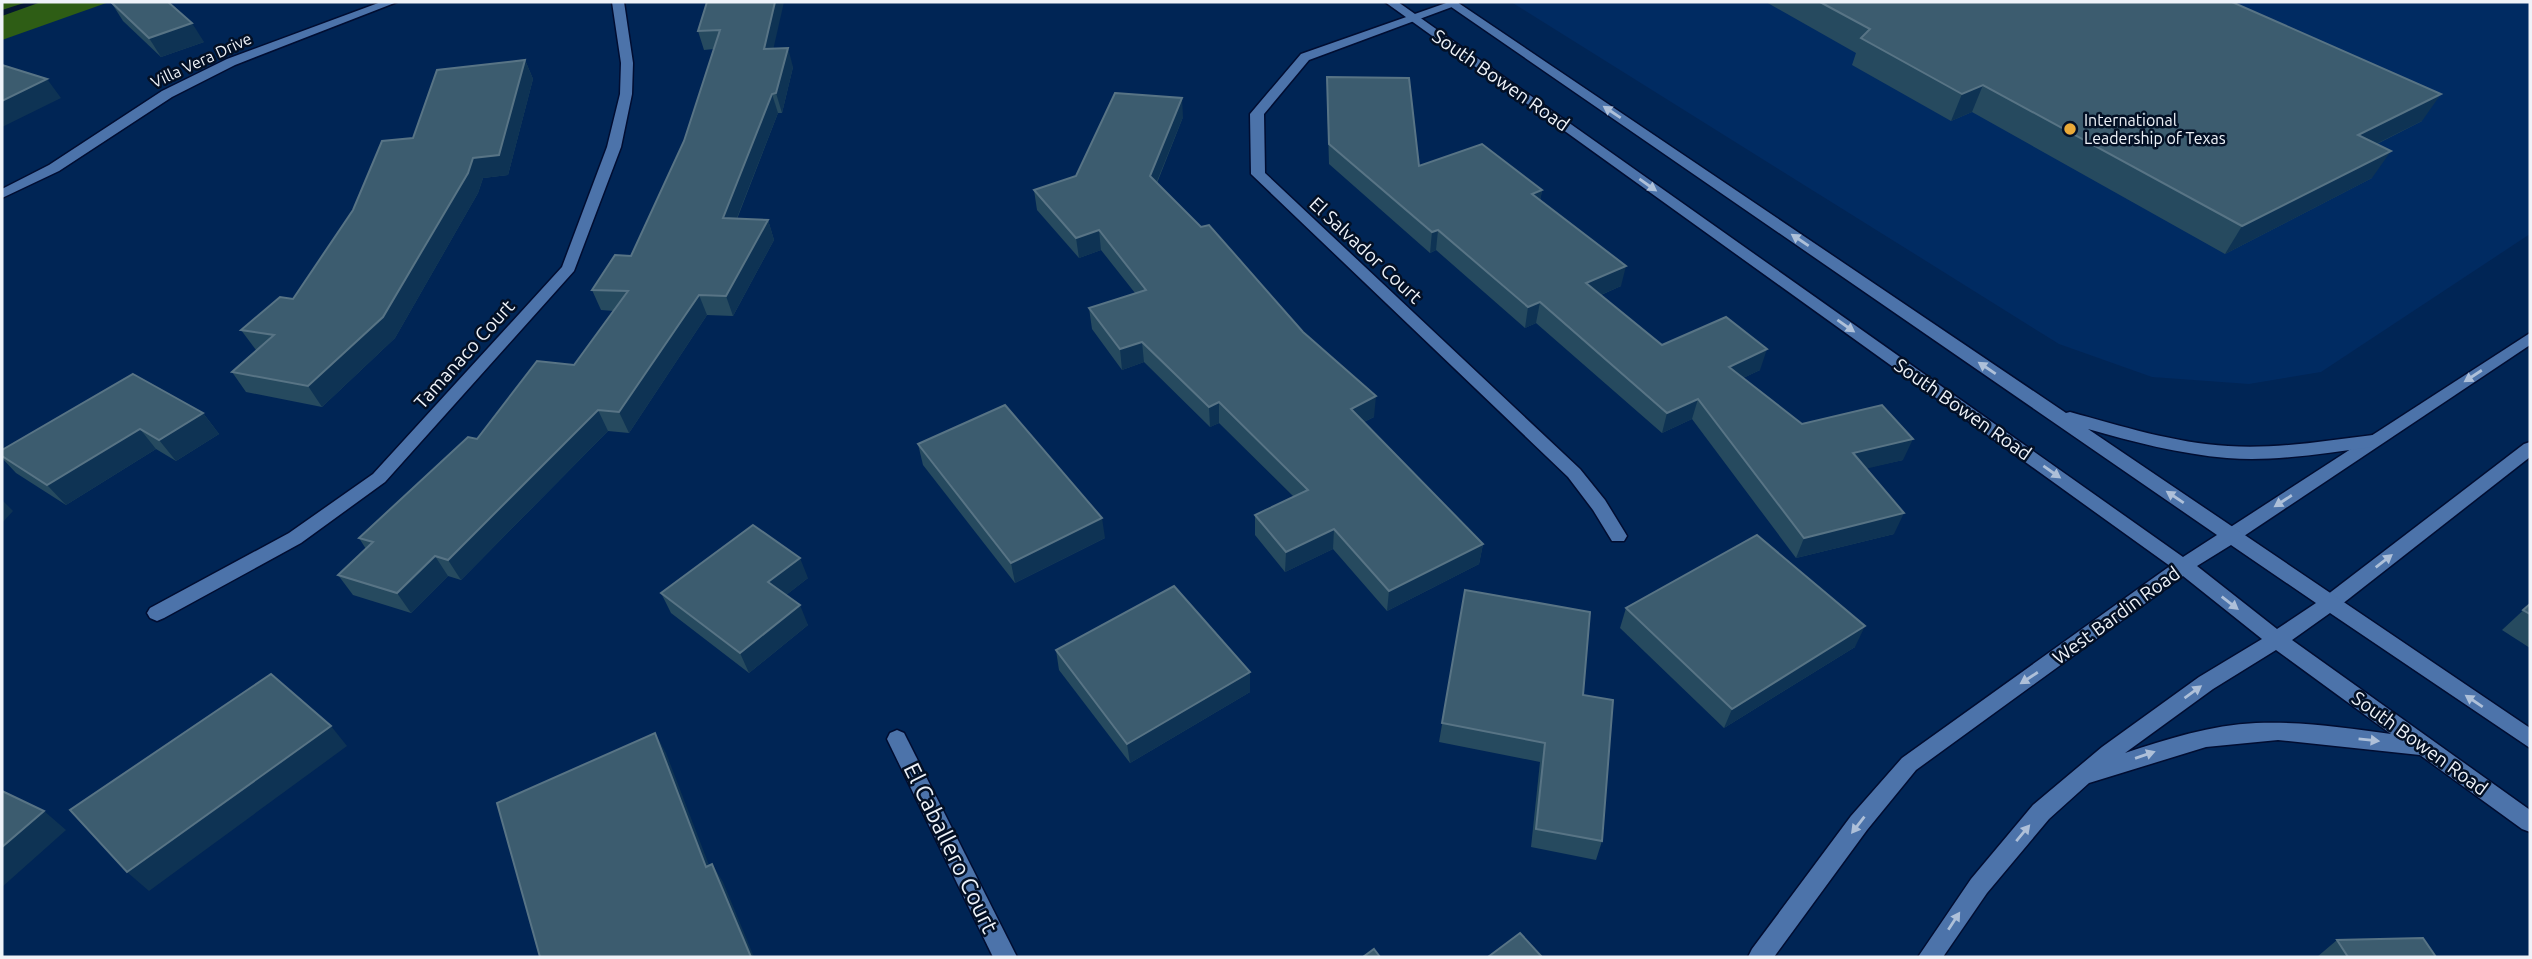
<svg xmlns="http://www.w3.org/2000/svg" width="2532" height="959" font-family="Ubuntu,sans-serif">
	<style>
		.built { fill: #002b62 }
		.green { fill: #2e5d15 }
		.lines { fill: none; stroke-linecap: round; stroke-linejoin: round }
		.stream { fill: #041630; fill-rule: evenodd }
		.minor-casing { stroke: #000d31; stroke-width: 3 }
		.secondary-casing { stroke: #000d31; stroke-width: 3 }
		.minor { fill: #4c73aa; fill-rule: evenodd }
		.secondary { fill: #4c73aa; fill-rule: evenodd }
		.wall { fill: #264a5f }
		.shaded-wall { fill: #0e3354 }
		.building { fill: #3c5c6f; stroke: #587485; stroke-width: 2 }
		.oneway { fill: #aec0d9 }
		.poi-dot { fill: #eaaa39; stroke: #031025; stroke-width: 2.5 }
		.labels { text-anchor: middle; stroke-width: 5; stroke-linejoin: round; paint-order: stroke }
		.far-street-label { font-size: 16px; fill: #eff3f9; stroke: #031025 }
		.far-poi-label { font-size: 16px; fill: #eff3f9; stroke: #031025; text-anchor: start }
		.street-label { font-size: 19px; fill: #eff3f9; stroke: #031025 }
		.near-street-label { font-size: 23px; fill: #eff3f9; stroke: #031025 }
	</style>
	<rect width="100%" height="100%" fill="#002555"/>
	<polygon class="built" points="1511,2 2530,2 2530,234 2321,372 2249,384 2152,377 2059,344"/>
	<polygon class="green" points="2,2 109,2 2,40"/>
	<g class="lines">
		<polygon class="stream" points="27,2 41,2 2,16 2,10"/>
		<defs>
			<g id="minor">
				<polygon points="381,2 397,2 235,65 172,97 59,171 2,198 2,189 49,165 162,91 227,59"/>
				<polygon points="612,2 624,2 633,63 632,94 621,147 574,271 385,482 301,543 164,618 157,621 150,618 147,613 150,608 289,533 373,474 562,267 607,147 620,94 621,63"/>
				<polygon points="1449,2 1460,4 1309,60 1264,114 1265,173 1580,469 1605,500 1624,531 1627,536 1624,541 1612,541 1593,510 1568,477 1251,174 1250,114 1301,54"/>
				<polygon points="2530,333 2530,345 2238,540 2226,540 2223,535 2226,530"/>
				<polygon points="2530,442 2530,457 2337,608 2330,610 2323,608 2320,603 2323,598 2524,444"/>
				<polygon points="897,730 904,733 1017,957 993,957 887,739 890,733"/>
			</g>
			<path id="secondary" d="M1385,2H1398L2183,557L2217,535L1444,2H1457L2066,413L2070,412C2121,426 2175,443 2228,446C2277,449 2325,441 2373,435L2379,437L2382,441L2379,445L2373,447C2325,453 2275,462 2227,458C2180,454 2133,442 2088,429L2530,728V748L2330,613L2292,640L2530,810V832L2522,829L2420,755L2278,740L2206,747L2089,783L2049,819L1987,893L1943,957H1918L1971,879L2033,805L2102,747L2199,677L2262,639L2183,576L1916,770L1867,830L1774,957H1748L1752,949L1851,816L1902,758L2170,566ZM2231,545L2316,603L2277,629L2197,566ZM2276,650L2391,734C2347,728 2301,721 2256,723C2211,725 2167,739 2125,753L2213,689Z"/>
		</defs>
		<use href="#minor" class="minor-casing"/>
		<use href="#secondary" class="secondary-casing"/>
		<use href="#minor" class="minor"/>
		<use href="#secondary" class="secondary"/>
	</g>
	<g class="wall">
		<polygon points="111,2 204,42 161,57 123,21"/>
		<polygon points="707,2 774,48 793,67 782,113 778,113 737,219 768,220 774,240 733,316 707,315 629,433 608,431 461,580 448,576 411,613 353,595 338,575 366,549 359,538 477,439 574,365 614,311 601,310 592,290 631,256 684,141 714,49 704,50 698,31"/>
		<polygon points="1766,2 2232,2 2422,121 2377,144 2372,178 2225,254 1972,112 1951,121 1852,65 1856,53"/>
		<polygon points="525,60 533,79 508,175 483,178 478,193 395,338 322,407 246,392 232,372 256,350 241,330 293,299 413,138"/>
		<polygon points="1327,77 1419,166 1542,190 1540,201 1621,286 1601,295 1662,345 1760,370 1743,378 1802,424 1903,460 1866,468 1894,534 1796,558 1692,419 1662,433 1536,323 1525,328 1436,250 1430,253 1329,164 1327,97"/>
		<polygon points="1183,117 1157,183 1374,417 1364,422 1483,544 1479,564 1387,611 1333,549 1285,572 1255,535 1255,515 1294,497 1219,423 1210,427 1144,362 1122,370 1092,329 1089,308 1135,293 1101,250 1079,258 1037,210 1034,190 1076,176"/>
		<polygon points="203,413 219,434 176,461 156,449 66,505 16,473 2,458 2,450"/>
		<polygon points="918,444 1105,538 1015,583 923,465"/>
		<polygon points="808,578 786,595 808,625 749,673 671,613 661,593"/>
		<polygon points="1465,590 1583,695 1602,841 1596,860 1531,847 1540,762 1439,742"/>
		<polygon points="2530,604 2530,648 2502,630"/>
		<polygon points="1626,608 1855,647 1724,728 1620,628"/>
		<polygon points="1056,650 1250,692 1130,763 1059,670"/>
		<polygon points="2337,940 2436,957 2317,957"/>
	</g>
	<g class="shaded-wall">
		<polygon points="775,2 784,2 769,68 764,49"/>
		<polygon points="192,23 204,42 161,57 149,38"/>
		<polygon points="788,48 793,67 782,113 776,93"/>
		<polygon points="525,60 533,79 508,175 483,178 478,193 395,338 322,407 308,386"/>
		<polygon points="47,79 61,98 2,127 2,101"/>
		<polygon points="1983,85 1972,112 1951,121 1962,94"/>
		<polygon points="772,94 778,113 729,238 723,218"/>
		<polygon points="2441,94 2422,121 2340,162 2358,135"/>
		<polygon points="1182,98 1183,117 1151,196 1150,176"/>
		<polygon points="2391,151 2372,178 2225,254 2242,226"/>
		<polygon points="1542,190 1539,210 1532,194"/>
		<polygon points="768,220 774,240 733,316 726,296"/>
		<polygon points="1099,230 1101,250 1079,258 1076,238"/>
		<polygon points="1438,230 1436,250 1430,253 1432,232"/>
		<polygon points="1626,266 1621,286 1582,303 1586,283"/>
		<polygon points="699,295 707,315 629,433 619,412"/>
		<polygon points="1540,302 1536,323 1525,328 1528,307"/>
		<polygon points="1142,342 1144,362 1122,370 1120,349"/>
		<polygon points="1767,349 1760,370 1722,388 1729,367"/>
		<polygon points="1376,396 1374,417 1350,429 1351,409"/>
		<polygon points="1698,399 1692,419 1662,433 1667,413"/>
		<polygon points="1219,402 1219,423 1210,427 1209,407"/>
		<polygon points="598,410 608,431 461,580 448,560"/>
		<polygon points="203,413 219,434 176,461 159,440"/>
		<polygon points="140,429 156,449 66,505 47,485"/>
		<polygon points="1913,439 1903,460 1844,474 1853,453"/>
		<polygon points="2,500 13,511 2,523"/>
		<polygon points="1904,513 1894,534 1796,558 1804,538"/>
		<polygon points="1102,518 1105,538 1015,583 1011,563"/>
		<polygon points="1334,529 1333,549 1285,572 1286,552"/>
		<polygon points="1483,544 1479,564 1387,611 1389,591"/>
		<polygon points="435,556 448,576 411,613 397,593"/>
		<polygon points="800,558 808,578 776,603 768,582"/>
		<polygon points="800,605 808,625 749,673 740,653"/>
		<polygon points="1865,626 1855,647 1724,728 1732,709"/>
		<polygon points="1250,672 1250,692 1130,763 1127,744"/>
		<polygon points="331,726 347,746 149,891 127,872"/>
		<polygon points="655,733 666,753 717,886 706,867"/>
		<polygon points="44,811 66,830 2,887 2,847"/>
		<polygon points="712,864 723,882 754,957 751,957"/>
	</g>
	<g class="building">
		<polygon points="111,2 168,2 192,23 149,38"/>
		<polygon points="707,2 775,2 764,49 788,48 776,93 772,94 723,218 768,220 726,296 699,295 619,412 598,410 448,560 435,556 397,593 338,575 373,542 359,538 468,437 477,439 537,361 574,365 628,291 592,290 615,255 631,256 684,141 720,30 698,31"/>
		<polygon points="1820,2 2232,2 2441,94 2358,135 2391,151 2242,226 1983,85 1962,94 1861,38 1870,29"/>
		<polygon points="525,60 499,155 473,158 468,173 383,317 308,386 232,372 274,335 241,330 280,297 293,299 353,210 382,141 413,138 437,70"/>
		<polygon points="2,65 47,79 2,101"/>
		<polygon points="1327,77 1409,78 1419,166 1482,144 1542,190 1532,194 1626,266 1586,283 1662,345 1726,317 1767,349 1729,367 1802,424 1882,405 1913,439 1853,453 1904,513 1804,538 1698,399 1667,413 1540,302 1528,307 1438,230 1432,232 1329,144"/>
		<polygon points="1115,93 1182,98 1150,176 1201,227 1209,225 1303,332 1376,396 1351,409 1483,544 1389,591 1334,529 1286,552 1255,515 1308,490 1219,402 1209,407 1142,342 1120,349 1089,308 1146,290 1099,230 1076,238 1034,190 1076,176"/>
		<polygon points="133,374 203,413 159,440 140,429 47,485 2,456 2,450"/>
		<polygon points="1005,405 1102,518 1011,563 918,444"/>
		<polygon points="753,525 800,558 768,582 800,605 740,653 661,593"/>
		<polygon points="1757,535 1865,626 1732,709 1626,608"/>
		<polygon points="1174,586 1250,672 1127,744 1056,650"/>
		<polygon points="1465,590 1590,612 1583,695 1613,700 1602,841 1536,829 1545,743 1442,723"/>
		<polygon points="2530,604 2530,614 2523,610"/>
		<polygon points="271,674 331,726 127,872 70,810"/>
		<polygon points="655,733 706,867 712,864 751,957 540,957 497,803"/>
		<polygon points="2,791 44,811 2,847"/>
		<polygon points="1520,933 1542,957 1488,957"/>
		<polygon points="2423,938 2436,957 2348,957 2337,940"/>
		<polygon points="1374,949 1380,957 1363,957"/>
	</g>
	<defs><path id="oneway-solid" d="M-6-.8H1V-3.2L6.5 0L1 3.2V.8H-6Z" transform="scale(1.75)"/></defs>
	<g class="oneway">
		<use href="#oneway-solid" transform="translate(1612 112) rotate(-146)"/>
		<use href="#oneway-solid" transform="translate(1648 185) rotate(35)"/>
		<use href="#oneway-solid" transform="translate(1800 240) rotate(-146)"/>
		<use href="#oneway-solid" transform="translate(1846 326) rotate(35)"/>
		<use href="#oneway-solid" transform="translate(1987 368) rotate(-146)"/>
		<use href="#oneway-solid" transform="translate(2473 376) rotate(147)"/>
		<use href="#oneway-solid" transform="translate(2052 472) rotate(35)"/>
		<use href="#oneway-solid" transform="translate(2175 497) rotate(-146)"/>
		<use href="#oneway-solid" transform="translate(2283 501) rotate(147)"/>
		<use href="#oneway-solid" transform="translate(2384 561) rotate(-38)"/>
		<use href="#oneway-solid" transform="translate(2230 603) rotate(38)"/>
		<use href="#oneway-solid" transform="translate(2029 678) rotate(147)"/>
		<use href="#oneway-solid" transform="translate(2193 692) rotate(-36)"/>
		<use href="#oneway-solid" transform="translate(2474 701) rotate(-146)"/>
		<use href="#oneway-solid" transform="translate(2369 740) rotate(6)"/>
		<use href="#oneway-solid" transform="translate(2145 755) rotate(-19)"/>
		<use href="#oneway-solid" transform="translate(1858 825) rotate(128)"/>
		<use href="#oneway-solid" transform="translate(2023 833) rotate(-50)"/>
		<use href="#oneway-solid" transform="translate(1954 921) rotate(-57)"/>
	</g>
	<circle class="poi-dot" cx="2070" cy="129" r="7"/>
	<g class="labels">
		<g class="far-street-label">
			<text transform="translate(201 60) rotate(-25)" y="6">Villa Vera Drive</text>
		</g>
		<g class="far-poi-label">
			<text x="2084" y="126">International<tspan x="2084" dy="18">Leadership of Texas</tspan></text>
		</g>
		<g class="street-label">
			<text transform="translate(1501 80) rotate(35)" y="7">South Bowen Road</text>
			<text transform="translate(1366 250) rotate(43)" y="7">El Salvador Court</text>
			<text transform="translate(464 354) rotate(-48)" y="7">Tamanaco Court</text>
			<text transform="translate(1963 409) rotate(35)" y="7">South Bowen Road</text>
			<text transform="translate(2116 615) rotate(-36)" y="7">West Bardin Road</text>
			<text transform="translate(2420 743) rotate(36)" y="7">South Bowen Road</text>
		</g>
		<g class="near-street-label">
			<text transform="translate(951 848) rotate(64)" y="8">El Caballero Court</text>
		</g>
	</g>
	<rect width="2532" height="959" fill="none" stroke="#eff3f9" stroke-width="7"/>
</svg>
